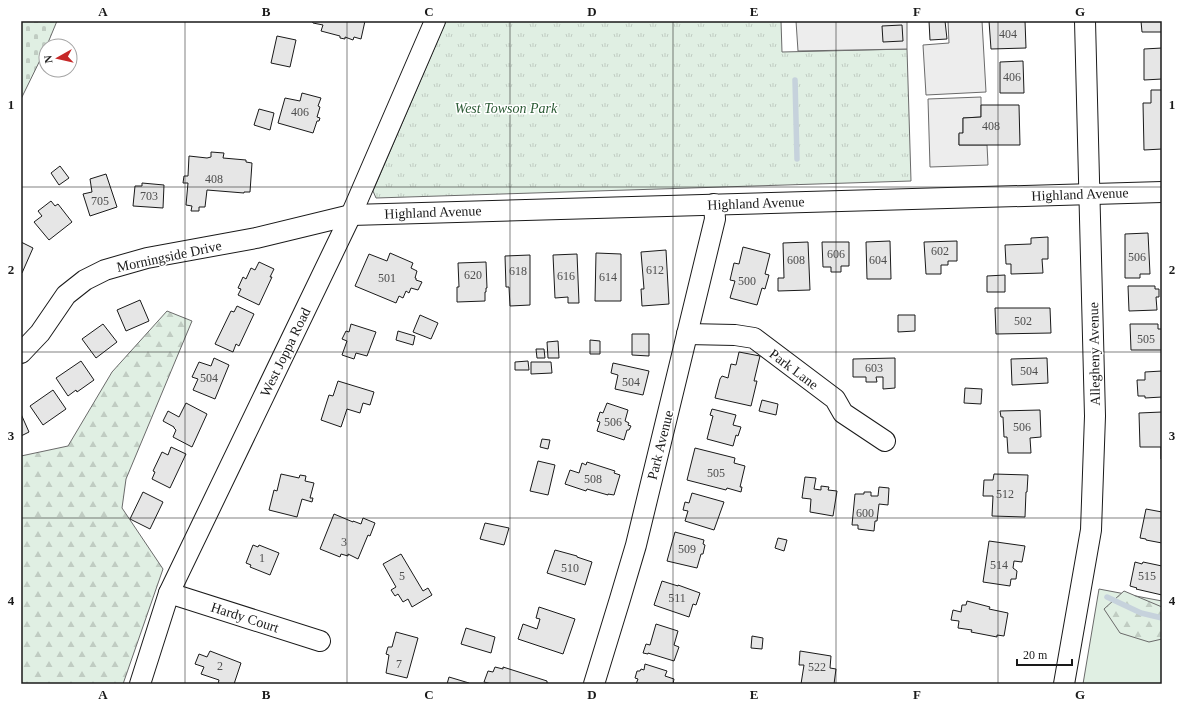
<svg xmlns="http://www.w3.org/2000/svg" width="1183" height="705" font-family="'Times New Roman',serif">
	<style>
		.grass { fill: #e0efe3; stroke: #6a6a6a }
		.forest { fill: url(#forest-firs); stroke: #6a6a6a }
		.cemetery { fill: url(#cemetery-stones); stroke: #6a6a6a }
		.park { fill: url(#park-tufts); stroke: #6a6a6a }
		.parking { fill: #ededed; stroke: #6a6a6a }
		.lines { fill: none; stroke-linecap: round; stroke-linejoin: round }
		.stream { stroke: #c6d2dc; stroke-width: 5.5 }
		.building { fill: #e6e6e6; stroke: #1a1a1a }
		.minor-casing { stroke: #1a1a1a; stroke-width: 22 }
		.minor { stroke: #fff; stroke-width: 20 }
		.grid { fill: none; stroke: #1a1a1a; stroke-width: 1; stroke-opacity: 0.55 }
		.labels { text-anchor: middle; stroke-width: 3; stroke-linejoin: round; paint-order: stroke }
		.number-label { font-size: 12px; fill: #4d4d4d }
		.park-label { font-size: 14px; font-style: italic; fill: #2b5a34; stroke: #fff }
		.street-label { font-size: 14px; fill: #1a1a1a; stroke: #fff }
		.neatline { fill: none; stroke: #1a1a1a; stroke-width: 1.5 }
		.grid-label { font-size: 13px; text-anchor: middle; font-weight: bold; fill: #1a1a1a }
	</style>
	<defs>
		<pattern id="forest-firs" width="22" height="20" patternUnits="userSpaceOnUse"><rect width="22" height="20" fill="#e0efe3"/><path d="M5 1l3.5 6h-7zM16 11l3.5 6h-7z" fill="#c0ccc2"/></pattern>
		<pattern id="cemetery-stones" width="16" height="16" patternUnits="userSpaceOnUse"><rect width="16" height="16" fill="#e0efe3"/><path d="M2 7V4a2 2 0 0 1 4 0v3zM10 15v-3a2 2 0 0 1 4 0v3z" fill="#c0ccc2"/></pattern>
		<pattern id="park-tufts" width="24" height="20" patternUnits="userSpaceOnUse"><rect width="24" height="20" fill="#e0efe3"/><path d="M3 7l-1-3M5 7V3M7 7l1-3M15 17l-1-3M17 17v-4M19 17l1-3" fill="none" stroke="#c0ccc2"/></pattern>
	</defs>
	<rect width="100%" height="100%" fill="#fff"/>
	<polygon class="grass" points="1099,589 1162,601 1162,684 1083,684"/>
	<g class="forest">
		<polygon points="167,311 192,321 126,479 122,508 163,569 123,684 21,684 21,456 68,446 112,372"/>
		<polygon points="1124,591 1162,607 1162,639 1149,642 1120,633 1104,609"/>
	</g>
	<polygon class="cemetery" points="21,21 57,21 45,50 21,99"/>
	<polygon class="park" points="446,21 781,21 782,52 907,49 911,181 376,198 373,191"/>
	<g class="parking">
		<polygon points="796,21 907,21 907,49 798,51"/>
		<polygon points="948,21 982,21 986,92 926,95 923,45 949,43"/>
		<polygon points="981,97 981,117 963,118 963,133 959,134 959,145 987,145 988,165 930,167 928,99"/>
	</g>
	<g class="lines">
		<g class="stream">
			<polyline points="795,80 797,159"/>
			<polyline points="1107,597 1141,613 1162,618"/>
		</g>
	</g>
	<g class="building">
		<polygon points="312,21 365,21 361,39 354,37 353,40 345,37 345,39 340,38 340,36 321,31 323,25 313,23"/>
		<polygon points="929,21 945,21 947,39 930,40"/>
		<polygon points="989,21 1025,21 1026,48 991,49"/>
		<polygon points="1141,21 1162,21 1162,32 1142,32"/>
		<polygon points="902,25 903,41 883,42 882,26"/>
		<polygon points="277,36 296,40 290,67 271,63"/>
		<polygon points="1162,48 1162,79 1144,80 1144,49"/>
		<polygon points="1023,61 1024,93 1000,93 1000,62"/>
		<polygon points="1151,90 1162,90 1162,149 1144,150 1143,103 1151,103"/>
		<polygon points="302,93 321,98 318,106 320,107 317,117 320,118 319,121 317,121 313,133 278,123 285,98 300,101"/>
		<polygon points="981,105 1019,105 1020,145 959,145 959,133 963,133 963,118 981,117"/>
		<polygon points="259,109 274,113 270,130 254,125"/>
		<polygon points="211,152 224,153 223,158 246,160 246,162 252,163 250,192 244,192 244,193 207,190 205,207 199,207 199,211 191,211 192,206 186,205 188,183 183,183 184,176 188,176 189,156 207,158 211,157"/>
		<polygon points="60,166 69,178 59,185 51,173"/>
		<polygon points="106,174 117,207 90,216 83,194 92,192 90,179"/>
		<polygon points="142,183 164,185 163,208 133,206 135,186 142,186"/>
		<polygon points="51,201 55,206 58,204 72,222 49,240 34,222 42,216 38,211"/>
		<polygon points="1148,233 1150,274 1140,274 1140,278 1125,278 1125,234"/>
		<polygon points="1048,237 1048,259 1042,259 1043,273 1011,274 1011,264 1006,264 1005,245 1031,244 1031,238"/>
		<polygon points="890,241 891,279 867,279 866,242"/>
		<polygon points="957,241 957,261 948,261 948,265 941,265 941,274 926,274 924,242"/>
		<polygon points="21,242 33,248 22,273 21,273"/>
		<polygon points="808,242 810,290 778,291 778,278 784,278 783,243"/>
		<polygon points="822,242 849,242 849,266 841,266 841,272 831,272 831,267 823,267"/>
		<polygon points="743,247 770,254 765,274 769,275 765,289 762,288 757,305 730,298 735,281 730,280 734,263 739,264"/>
		<polygon points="666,250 669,304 642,306 641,289 644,289 641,252"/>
		<polygon points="390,253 413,263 411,268 417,271 415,278 416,278 416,280 422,282 418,290 411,288 409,293 406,291 403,298 399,296 396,303 355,286 369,254 387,261"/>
		<polygon points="596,253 621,254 621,301 595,301"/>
		<polygon points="577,254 579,303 568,303 568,297 555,298 553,255"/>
		<polygon points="530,255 530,305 510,306 509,287 506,287 505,256"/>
		<polygon points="259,262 274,269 270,277 272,277 259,305 238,295 241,289 238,288 243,277 246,279 251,268 255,270"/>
		<polygon points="486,262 487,288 486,288 486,292 485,292 485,301 457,302 457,287 459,287 458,263"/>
		<polygon points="1005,275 1005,292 987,292 987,276"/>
		<polygon points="1128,286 1155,286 1155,289 1159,289 1159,297 1156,297 1157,310 1129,311"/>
		<polygon points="140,300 149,321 126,331 117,310"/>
		<polygon points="237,306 254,314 239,346 236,344 233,352 215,344 231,311 234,312"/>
		<polygon points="995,308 1050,308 1051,333 996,334"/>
		<polygon points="420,315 438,323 431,339 413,332"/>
		<polygon points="898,315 915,315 915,331 898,332"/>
		<polygon points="103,324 117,342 96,358 82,339"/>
		<polygon points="351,324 376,332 367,356 356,353 354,359 342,355 347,341 342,339 346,331 349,332"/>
		<polygon points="1130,324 1158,324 1158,329 1162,329 1162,350 1131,350"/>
		<polygon points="398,331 415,336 413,345 396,340"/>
		<polygon points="632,334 649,334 649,356 632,355"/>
		<polygon points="590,340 600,341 600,354 590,354"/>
		<polygon points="558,341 559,358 548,358 547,342"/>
		<polygon points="536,349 544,349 545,358 537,358"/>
		<polygon points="739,352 760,356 754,381 757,381 751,406 715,398 720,379 722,376 728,378 731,364 736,365"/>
		<polygon points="214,358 229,365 215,399 193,390 198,379 192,377 199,362 211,366"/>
		<polygon points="895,358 895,388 883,389 883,377 876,377 877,382 866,382 866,377 853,377 853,359"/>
		<polygon points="1047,358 1048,383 1012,385 1011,359"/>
		<polygon points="81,361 94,380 77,392 76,390 68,396 56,378"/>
		<polygon points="528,361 529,370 515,370 515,362"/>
		<polygon points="531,362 551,362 552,373 531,374"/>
		<polygon points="613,363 649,371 643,395 615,389 618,375 611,373"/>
		<polygon points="1162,371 1162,397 1145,398 1145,396 1138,396 1137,380 1145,380 1145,372"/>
		<polygon points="338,381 374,392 370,405 363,403 360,413 347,409 341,427 321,420 329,395 333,396"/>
		<polygon points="965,388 982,389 981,404 964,403"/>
		<polygon points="53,390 66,409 43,425 30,406"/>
		<polygon points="762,400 778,404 776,415 759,411"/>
		<polygon points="186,403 207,414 192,447 173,437 176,430 174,428 174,427 163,421 168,411 179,417"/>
		<polygon points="607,403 628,410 625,421 629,423 628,425 631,426 629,430 627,430 624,440 597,431 600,422 597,421 600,412 603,413"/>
		<polygon points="712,409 736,415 733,425 741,427 738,436 736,435 733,446 707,439 713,416 710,415"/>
		<polygon points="1040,410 1041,437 1030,438 1031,453 1008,453 1007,437 1004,437 1003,417 1001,417 1000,411"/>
		<polygon points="1162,412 1162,459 1161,459 1161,447 1140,447 1139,413"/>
		<polygon points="21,414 29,432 21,436"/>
		<polygon points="542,439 550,440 548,449 540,447"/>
		<polygon points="171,447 186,454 170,488 152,479 155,472 153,471 162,452 168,455"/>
		<polygon points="695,448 735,458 734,463 745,466 740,487 742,487 741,492 727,488 726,490 687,480"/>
		<polygon points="538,461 555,465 548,495 530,491"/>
		<polygon points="587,462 615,471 614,473 620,475 614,495 608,494 608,495 587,489 586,491 565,484 570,470 579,473 582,463 586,465"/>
		<polygon points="281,474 299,478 300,475 306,476 305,481 314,483 310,498 313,498 312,502 302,499 297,517 269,510 274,490 277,491"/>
		<polygon points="994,474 1028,475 1027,492 1026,492 1025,517 992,516 993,496 983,496 984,480 993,480"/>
		<polygon points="805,477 816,478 814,489 821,490 821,486 829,487 828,490 837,491 833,516 810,512 811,499 802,498"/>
		<polygon points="879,487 889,488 888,505 879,504 877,521 875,521 874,531 858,529 858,525 852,525 855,494 864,494 864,492 871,492 871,496 878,496"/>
		<polygon points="143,492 163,502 150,529 130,519"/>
		<polygon points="692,493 724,502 714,530 685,521 688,511 683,510 685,502 689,503"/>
		<polygon points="1146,509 1162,512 1162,543 1146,540 1146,539 1140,538"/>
		<polygon points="334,514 353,522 353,521 361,524 363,518 375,523 370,536 368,535 358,559 348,554 348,556 341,554 340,557 320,549"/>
		<polygon points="485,523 509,528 504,545 480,539"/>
		<polygon points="675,532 704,540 703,544 705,545 703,554 701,554 697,568 667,561"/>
		<polygon points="778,538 787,540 784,551 775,548"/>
		<polygon points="989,541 1025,546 1022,562 1014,561 1013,568 1017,571 1016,579 1011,579 1010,586 983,582"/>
		<polygon points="253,545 258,547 259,545 279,553 270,575 250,567 251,565 246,563"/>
		<polygon points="555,550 577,556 577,557 592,562 585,585 547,573"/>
		<polygon points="401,554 423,591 428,588 432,595 412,607 408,599 403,602 398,594 395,596 391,590 396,587 383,564"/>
		<polygon points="1135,562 1142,564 1143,562 1162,566 1162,595 1136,589 1137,588 1130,586"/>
		<polygon points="662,581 678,586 678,585 700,593 696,605 693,604 689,617 654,605"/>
		<polygon points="967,601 990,607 989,609 1008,613 1004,636 997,635 997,637 971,632 972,630 958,628 959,621 951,620 953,610 961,612 962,605 966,605"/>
		<polygon points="539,607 575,619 563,654 518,639 523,624 537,629 540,619 536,618"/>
		<polygon points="656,624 678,631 674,645 679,647 674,661 648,653 648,654 643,653 646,644 650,645"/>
		<polygon points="466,628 495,637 491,653 461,644"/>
		<polygon points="396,632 418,638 407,678 386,673 389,655 386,654 388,647 392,647"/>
		<polygon points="752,636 763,638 762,649 751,648"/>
		<polygon points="210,651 241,663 234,684 218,684 219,680 201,674 204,667 195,664 199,654 207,657"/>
		<polygon points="800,651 831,656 830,668 836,669 834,684 801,684 804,665 799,665"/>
		<polygon points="645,664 667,671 665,676 674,679 673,684 636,684 638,679 635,678 637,671 640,671 641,669 644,670"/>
		<polygon points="495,667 503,669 503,667 547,681 547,683 551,684 492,684 484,682 488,671 493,672"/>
		<polygon points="449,677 469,683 469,684 447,684"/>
	</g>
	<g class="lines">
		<defs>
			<g id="minor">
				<polyline points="687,334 735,335 754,338 835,399 843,413 885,441"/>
				<polyline points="21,353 40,333 66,295 85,280 105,270 147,258 256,238 351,215 1162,192"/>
				<polyline points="169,593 320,641"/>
				<polyline points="140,684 169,593 351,215 435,21"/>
				<polyline points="594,684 620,599 636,545 715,219 714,204"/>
				<polyline points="1064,684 1091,530 1095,416 1085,21"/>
			</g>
		</defs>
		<use href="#minor" class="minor-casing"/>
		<use href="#minor" class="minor"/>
	</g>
	<path class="grid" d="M185,21V684M347,21V684M510,21V684M673,21V684M836,21V684M998,21V684M21,187H1162M21,352H1162M21,518H1162"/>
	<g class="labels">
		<g class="number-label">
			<text x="1008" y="38">404</text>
			<text x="1012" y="81">406</text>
			<text x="300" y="116">406</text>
			<text x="991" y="130">408</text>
			<text x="214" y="183">408</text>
			<text x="149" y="200">703</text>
			<text x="100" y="205">705</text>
			<text x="940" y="255">602</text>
			<text x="836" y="258">606</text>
			<text x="1137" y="261">506</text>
			<text x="796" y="264">608</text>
			<text x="878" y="264">604</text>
			<text x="655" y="274">612</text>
			<text x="518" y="275">618</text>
			<text x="473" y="279">620</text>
			<text x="566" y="280">616</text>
			<text x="608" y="281">614</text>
			<text x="387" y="282">501</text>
			<text x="747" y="285">500</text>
			<text x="1023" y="325">502</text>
			<text x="1146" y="343">505</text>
			<text x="874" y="372">603</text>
			<text x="1029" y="375">504</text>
			<text x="209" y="382">504</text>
			<text x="631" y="386">504</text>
			<text x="613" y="426">506</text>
			<text x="1022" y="431">506</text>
			<text x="716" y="477">505</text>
			<text x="593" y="483">508</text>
			<text x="1005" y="498">512</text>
			<text x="865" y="517">600</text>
			<text x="344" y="546">3</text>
			<text x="687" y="553">509</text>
			<text x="262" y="562">1</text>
			<text x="999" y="569">514</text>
			<text x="570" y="572">510</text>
			<text x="402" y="580">5</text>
			<text x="1147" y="580">515</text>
			<text x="677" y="602">511</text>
			<text x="399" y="668">7</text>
			<text x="220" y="670">2</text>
			<text x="817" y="671">522</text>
		</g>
		<g class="park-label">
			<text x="506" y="113">West Towson Park</text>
		</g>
		<g class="street-label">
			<text transform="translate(1080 194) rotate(-2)" y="5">Highland Avenue</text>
			<text transform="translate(756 203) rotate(-2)" y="5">Highland Avenue</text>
			<text transform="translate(433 212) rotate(-2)" y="5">Highland Avenue</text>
			<text transform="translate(169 256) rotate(-12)" y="5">Morningside Drive</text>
			<text transform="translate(285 352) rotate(-64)" y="5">West Joppa Road</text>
			<text transform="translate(1094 354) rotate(-91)" y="5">Allegheny Avenue</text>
			<text transform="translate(794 369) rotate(37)" y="5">Park Lane</text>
			<text transform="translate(660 445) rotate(-76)" y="5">Park Avenue</text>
			<text transform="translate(245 617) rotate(18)" y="5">Hardy Court</text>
		</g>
	</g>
	<rect width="1183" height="705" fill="none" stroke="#ffffff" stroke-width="44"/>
	<g transform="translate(58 58) rotate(262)"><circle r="19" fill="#ffffff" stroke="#a3a3a3"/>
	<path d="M0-3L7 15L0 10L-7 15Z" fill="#c62828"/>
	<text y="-6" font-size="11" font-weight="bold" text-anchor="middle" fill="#1a1a1a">N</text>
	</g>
	<path d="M1017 659v6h55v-6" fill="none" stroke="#1a1a1a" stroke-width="2"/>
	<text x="1023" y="659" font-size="12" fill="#1a1a1a" stroke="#ffffff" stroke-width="3" paint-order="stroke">20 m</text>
	<rect x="22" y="22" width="1139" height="661" class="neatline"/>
	<g class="grid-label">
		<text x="103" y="16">A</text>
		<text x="266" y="16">B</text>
		<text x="429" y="16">C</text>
		<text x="592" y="16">D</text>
		<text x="754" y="16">E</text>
		<text x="917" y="16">F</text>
		<text x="1080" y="16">G</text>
		<text x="11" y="109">1</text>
		<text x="1172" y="109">1</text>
		<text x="11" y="274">2</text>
		<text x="1172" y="274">2</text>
		<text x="11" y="440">3</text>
		<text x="1172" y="440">3</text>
		<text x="11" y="605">4</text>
		<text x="1172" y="605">4</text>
		<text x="103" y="699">A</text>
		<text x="266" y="699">B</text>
		<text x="429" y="699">C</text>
		<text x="592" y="699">D</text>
		<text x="754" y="699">E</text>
		<text x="917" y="699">F</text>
		<text x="1080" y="699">G</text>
	</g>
</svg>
